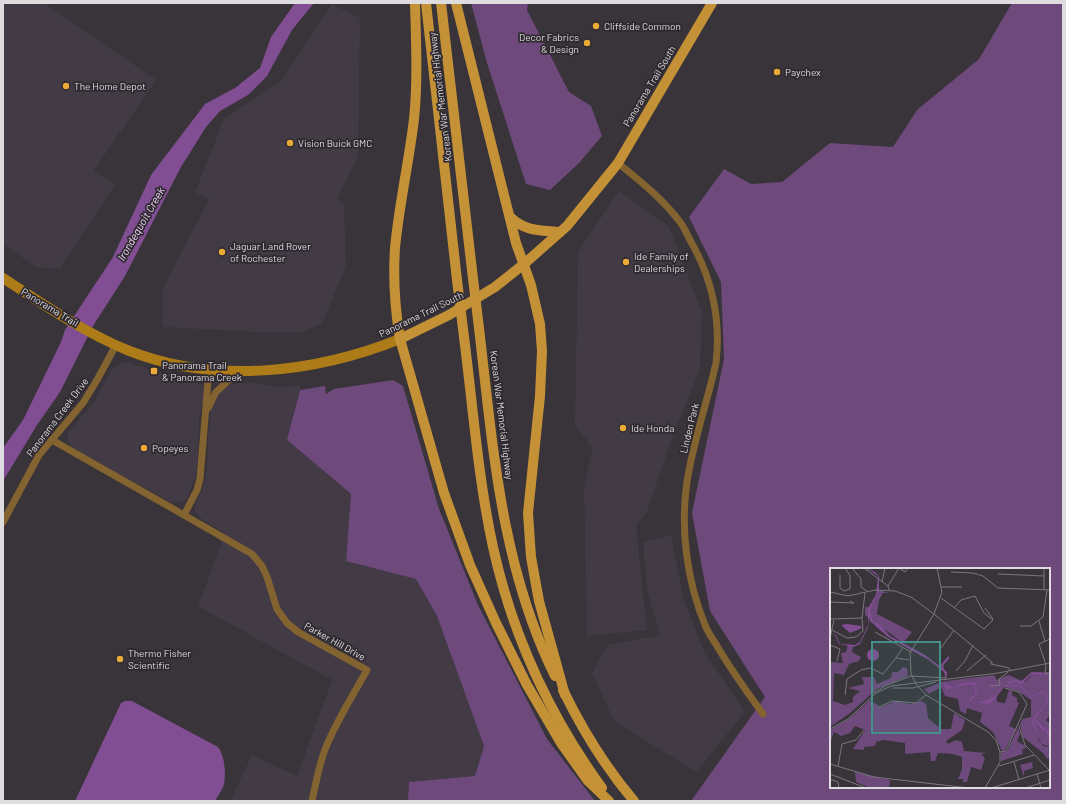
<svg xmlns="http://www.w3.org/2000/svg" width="1066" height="804" font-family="Barlow,sans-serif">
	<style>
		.built { fill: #423a45 }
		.green { fill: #6e497c; fill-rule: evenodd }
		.water { fill: #814e93 }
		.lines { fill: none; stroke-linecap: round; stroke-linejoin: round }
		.minor { stroke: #83632f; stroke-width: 7 }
		.secondary { stroke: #ae7b19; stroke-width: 10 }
		.primary { stroke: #c59137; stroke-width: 10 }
		.primary-bridge { stroke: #c59137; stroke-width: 10 }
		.poi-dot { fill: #eaaa38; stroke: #2e2a2f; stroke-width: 1.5 }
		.labels { text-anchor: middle; stroke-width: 3.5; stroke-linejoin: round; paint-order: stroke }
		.poi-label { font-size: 10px; fill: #dfdce0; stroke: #2e2a2f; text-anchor: start }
		.street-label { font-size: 10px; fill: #dfdce0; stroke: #2e2a2f }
		.water-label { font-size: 11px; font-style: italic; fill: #ebcff6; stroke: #2e2a2f }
		.inset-river { fill: none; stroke: #814e93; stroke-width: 2 }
		.inset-road { fill: none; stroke: #7b777c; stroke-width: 1 }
		.view { fill: #43908a; fill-opacity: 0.15; stroke: #43908a; stroke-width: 2 }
		.inset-edge { fill: none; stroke: #dfdce0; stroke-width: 2 }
	</style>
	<rect width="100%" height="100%" fill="#383439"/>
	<g class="built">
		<polygon points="3,3 44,3 156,80 94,170 115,185 60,269 36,267 3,244"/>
		<polygon points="332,4 360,18 358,156 337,199 344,204 346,266 322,324 301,332 260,332 163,327 163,288 209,199 195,192 224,119 281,81"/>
		<polygon points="619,191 669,227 702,312 700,370 674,432 647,512 636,525 647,630 587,636 584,486 593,448 575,425 578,252"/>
		<polygon points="122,363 129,363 159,372 198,381 204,387 205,393 199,420 197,468 194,481 187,498 182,502 176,503 170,502 73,448 67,440 69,431 94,402 111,371 116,366"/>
		<polygon points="237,383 251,383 281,387 301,385 287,440 351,494 346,561 416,579 437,616 484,746 475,776 409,782 408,801 230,801 252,755 297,776 332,680 198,606 225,533 200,518 195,512 195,507 205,481 207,466 208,435 210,414 213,401 223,389 230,385"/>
		<polygon points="671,535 683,597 704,652 745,712 696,772 614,721 592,673 608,645 660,635 647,589 643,542"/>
	</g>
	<g class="green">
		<polygon points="471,3 528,3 527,10 569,92 591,106 602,136 579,163 550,190 526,184 487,63"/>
		<path d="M1012,3H1063V801H691L765,697L710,611L692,513L724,359L721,282L689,217L724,169L751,184L782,182L830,143L893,147L917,110L979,59ZM831,569H1049V787H831Z"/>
		<polygon points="393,380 403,386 439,509 478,605 547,739 595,801 408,801 409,782 475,776 484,746 437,616 416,579 346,561 351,494 287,440 300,390 325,386 326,394 334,389"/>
	</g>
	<g class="water">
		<polygon points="295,3 314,3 292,30 267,76 248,95 220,111 206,127 181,167 125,276 93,326 60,392 37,425 3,481 3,448 23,420 61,342 65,330 113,257 151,175 205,104 235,88 260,68 271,37"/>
		<path d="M125,701H132L218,747C225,757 226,772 224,784C223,789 218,796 215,801H75L121,703Z"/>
	</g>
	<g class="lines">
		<g class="minor">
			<path d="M618,163C640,181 663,199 680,222C684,227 687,234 690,240C712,278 721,320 716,363C707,403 693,442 687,482C680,529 687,581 705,625C708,633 713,639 717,646C731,670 747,692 763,714"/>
			<path d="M209,369L200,479L197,490L184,515L252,554L262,566L267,577L277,609L287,623L298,632L367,670C353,695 337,720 326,747C319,764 316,783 312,801"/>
			<polyline points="208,408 216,392 239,371"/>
			<polyline points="52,440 184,515"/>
			<polyline points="3,522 39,455 83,403 97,380 116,345"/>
		</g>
		<path class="secondary" d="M3,278C43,304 83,332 127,350C214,385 315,373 400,339"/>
		<g class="primary">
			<path d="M415,3C416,41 418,80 414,119C409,162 399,205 395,248C393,278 395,309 400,339L444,493L470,565L496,623L527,685L561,743L588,781L609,801"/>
			<polyline points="426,3 457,280"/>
			<polyline points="441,3 472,270"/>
			<polyline points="456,3 516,243 531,285 540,324 542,351 540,396 528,513 531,557 539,601 565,695"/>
			<path d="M510,217C526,232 540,230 560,232"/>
			<path d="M479,328C493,448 501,566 555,676"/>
			<path d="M464,337C473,407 478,478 493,547C512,634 550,716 602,788"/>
			<polyline points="400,339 449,315 495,287 524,264 567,226 618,163 712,3"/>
			<path d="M563,690C582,729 606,768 634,801"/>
		</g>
		<g class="primary-bridge">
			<polyline points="472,270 479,328"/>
			<polyline points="457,280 464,337"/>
		</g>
	</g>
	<g class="poi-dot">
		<circle cx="596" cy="26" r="4"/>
		<circle cx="587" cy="43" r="4"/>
		<circle cx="777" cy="72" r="4"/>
		<circle cx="66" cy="86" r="4"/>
		<circle cx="290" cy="143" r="4"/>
		<circle cx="222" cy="252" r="4"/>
		<circle cx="626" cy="262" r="4"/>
		<rect x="150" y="367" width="8" height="8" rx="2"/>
		<circle cx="623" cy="428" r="4"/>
		<circle cx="144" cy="448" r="4"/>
		<circle cx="120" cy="659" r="4"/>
	</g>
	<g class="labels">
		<g class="poi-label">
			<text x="604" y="30">Cliffside Common</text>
			<text x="579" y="41" text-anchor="end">Decor Fabrics<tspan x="579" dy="12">&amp; Design</tspan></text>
			<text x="785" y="76">Paychex</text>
			<text x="74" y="90">The Home Depot</text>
			<text x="298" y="147">Vision Buick GMC</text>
			<text x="230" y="250">Jaguar Land Rover<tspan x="230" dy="12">of Rochester</tspan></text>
			<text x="634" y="260">Ide Family of<tspan x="634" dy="12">Dealerships</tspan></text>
			<text x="162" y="369">Panorama Trail<tspan x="162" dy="12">&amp; Panorama Creek</tspan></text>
			<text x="631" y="432">Ide Honda</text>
			<text x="152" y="452">Popeyes</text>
			<text x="128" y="657">Thermo Fisher<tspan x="128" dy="12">Scientific</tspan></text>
		</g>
		<g class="street-label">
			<text transform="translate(649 86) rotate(-59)" y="4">Panorama Trail South</text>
			<text transform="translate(440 97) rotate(-97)" y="4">Korean War Memorial Highway</text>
			<text transform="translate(50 307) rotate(31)" y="4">Panorama Trail</text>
			<text transform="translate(421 314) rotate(-26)" y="4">Panorama Trail South</text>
			<text transform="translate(502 415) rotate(83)" y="4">Korean War Memorial Highway</text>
			<text transform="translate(57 417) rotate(-53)" y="4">Panorama Creek Drive</text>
			<text transform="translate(689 428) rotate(-76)" y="4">Linden Park</text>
			<text transform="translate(335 641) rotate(29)" y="4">Parker Hill Drive</text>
		</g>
		<g class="water-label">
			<text transform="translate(141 224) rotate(-60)" y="4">Irondequoit Creek</text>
		</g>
	</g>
	<g transform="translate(830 568)">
		<rect width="220" height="220" fill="#383439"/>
		<path d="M49,22L59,25H53L49,32L47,46L82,64L73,75L35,47V39H40ZM18,76L23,79L22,84L31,89L29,93L19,96L14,107L4,105L3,133L15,137L23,134V129L30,123L18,120L34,116L32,109H44L47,116L61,110L62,104H68L73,99L77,100L78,108L47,121L20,145L0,159L1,94L13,95L11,85L16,84ZM212,104V106H220V147L216,152L220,156V178L213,176L206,163L209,173L214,178L220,179V190L217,191L213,185L193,169L190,157L192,151L201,149V132L188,123L174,119L167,128V134L175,135L179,122L182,123V127L187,130V134L189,135L179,158L186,161L175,182L172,183L163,164L150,154L152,145L137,140L136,146L130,143L128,131L115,128L111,119L99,126L94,121L112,114L116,113L114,118L117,113L164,107L167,112L178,107L195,114L204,105ZM40,132L51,139L66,133L80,136L92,133L96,136L98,150L111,161H121L124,145L135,152L132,162L116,173L118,176L126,172L132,174L134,183L157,185L151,186L155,190L151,202L141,199L137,214H133V211H128L132,201V189L123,186L108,185L105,193H101L100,184L75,186V175L54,172L46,174L45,178L34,179V182L23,181L35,162L25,158L20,165L11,168L4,164L0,175V162L19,151ZM188,160L190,166L187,173L197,179L192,182L193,186L171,193V185L177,183ZM202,194L203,200L194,203V209L190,197ZM25,204L60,212L59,220H40L26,214Z" fill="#6e497c"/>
		<path d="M36,0L45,4L49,8V22L40,42L42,52L51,58L60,68L95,87L117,104L116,117L124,119L130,116L145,114L147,126L141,133L147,135L164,129L175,117H190L202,128L213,123L216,124L217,126L218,134L203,153L211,173L220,179L211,175L201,153L217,134L215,124L202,129L189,118H175L160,136L141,134L139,131L145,127V118L140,116L116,121L114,117L116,113L114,104L99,92L58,69L40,53L39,49L38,59L30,76L23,79L9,76L5,67L0,64L6,67L10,76L25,77L30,74L38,57V40L46,27L48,8ZM17,56L31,58L32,60L20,65L11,57ZM37 87a6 6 0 1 1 12 0a6 6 0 1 1-12 0Z" fill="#814e93"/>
		<path class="inset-river" d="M113,102L112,97L119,89M178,115L186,113L191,115L202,105L220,106M204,151L213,161L217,162L220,173"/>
		<path class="inset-road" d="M22,0L31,11V19L37,23M34,0L58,18L59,22M107,0L112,24L104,46L163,95M121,4L143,5L153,8L168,20L220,22M168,6L214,8M10,7V20L14,23L20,21V7L15,0M52,14L55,0M58,18L69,0L75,4L78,0M111,19H132M214,22V0M0,24L18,28L45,22L65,23L81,29L104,46L80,85L81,106L86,116L96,127L158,164L166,172L170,184V194L155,220M111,30L154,61L163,52M0,34L24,35L20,33M124,40L131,32L145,28L154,45L163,52M155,40L163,51M0,51L32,50L35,25M209,53L215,73M190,58H201L213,49L217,22M2,62L17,70L26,69L33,63L32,50M45,64L81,84M0,70L4,52M220,71L209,76L216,97L215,105H220M0,77L10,81L7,93M111,80L124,62M66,90L73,79M161,94V96L179,100L180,103M126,103L135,93L143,77M137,103L156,87M160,118L170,117L169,111L178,104M62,120H83L106,114M42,126L57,117L81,108L116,110M15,127L17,111L31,102L40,100L53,106L66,90L79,92M49,139L62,133L86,135L96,127M189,158L195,177L219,202M0,161L18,151L46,125L61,118L168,105L220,95M170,184L176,183L197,136L189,124L175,120M184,194L189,212M0,196L44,209L139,220M8,198L12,176L26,172L34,162M169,198L204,187M0,206L36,220M207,206L211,220M0,211L8,214L9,220M161,220L220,202M195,220L220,212"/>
		<path class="view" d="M42,74H110V165H42Z"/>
		<rect width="220" height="220" class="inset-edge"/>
	</g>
	<rect width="1066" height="804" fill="none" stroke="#dfdce0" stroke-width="8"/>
</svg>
